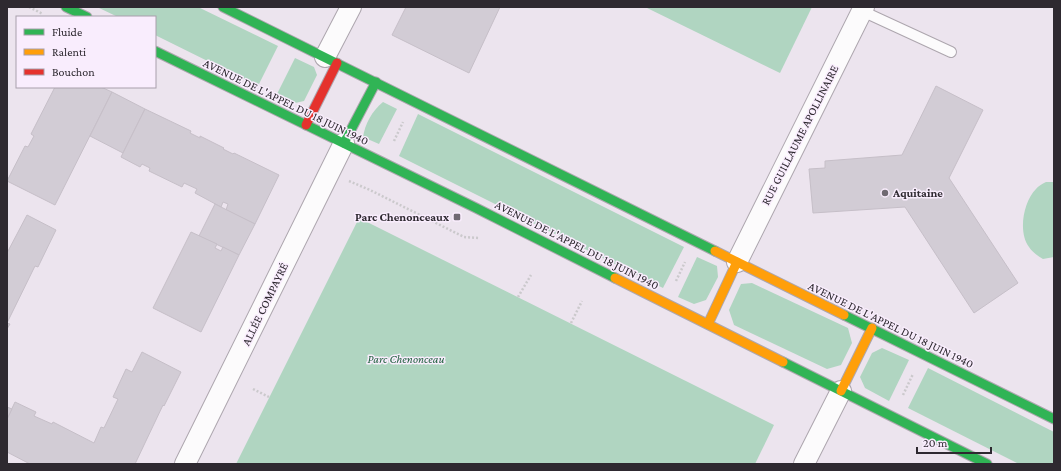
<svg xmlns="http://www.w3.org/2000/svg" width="1061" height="471" font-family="'Crimson Pro',serif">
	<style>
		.green { fill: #b0d5c1 }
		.building { fill: #d2ccd5; stroke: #c6bfc8 }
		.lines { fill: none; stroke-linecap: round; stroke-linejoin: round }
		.lane-casing { stroke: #ada6ae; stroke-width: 12 }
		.street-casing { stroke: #ada6ae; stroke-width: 22 }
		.fast-casing { stroke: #ada6ae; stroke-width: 11 }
		.slow-casing { stroke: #ada6ae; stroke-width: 11 }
		.jam-casing { stroke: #ada6ae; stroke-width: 11 }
		.path { stroke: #cbc9cc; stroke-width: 2.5; stroke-dasharray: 2 2; stroke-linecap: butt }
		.lane { stroke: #fcfbfc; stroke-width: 10 }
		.street { stroke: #fcfbfc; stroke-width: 20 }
		.fast { stroke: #30b455; stroke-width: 9 }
		.slow { stroke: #ff9f0a; stroke-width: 9 }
		.jam { stroke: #e5322d; stroke-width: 9 }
		.poi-dot { fill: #706a72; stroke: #f9edfd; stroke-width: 1.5 }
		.labels { text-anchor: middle; stroke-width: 3; stroke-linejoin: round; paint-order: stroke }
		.street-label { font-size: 12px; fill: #2e2930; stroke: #f9edfd }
		.poi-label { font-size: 12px; font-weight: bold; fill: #2e2930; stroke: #f9edfd; text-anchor: start }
		.park-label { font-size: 12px; font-style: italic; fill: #21603f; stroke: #f9edfd }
	</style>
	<rect width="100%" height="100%" fill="#ece4ee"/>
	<g class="green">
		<polygon points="97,7 198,7 278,46 258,86 155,35 155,17 118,17"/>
		<polygon points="645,7 812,7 780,73"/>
		<polygon points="295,58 314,67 317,75 304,101 295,103 277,94"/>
		<path d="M383,102L397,109L379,144L363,137C365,124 372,111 383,102Z"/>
		<polygon points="418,114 684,247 663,288 399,156"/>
		<path d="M1046,182H1054V257L1043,259C1038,256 1032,252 1029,247C1018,233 1023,202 1036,189C1038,186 1042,184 1046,182Z"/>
		<polygon points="359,218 774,425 755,464 236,464"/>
		<polygon points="697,257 717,266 718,277 706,300 694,304 678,297"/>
		<polygon points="752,283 848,328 852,343 841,365 827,369 734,325 729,310 741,284"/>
		<polygon points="882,348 909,360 889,401 865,388 860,377 872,353"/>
		<polygon points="928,368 1054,432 1054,464 1019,464 908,408"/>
	</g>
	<g class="building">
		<polygon points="406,7 500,7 469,73 392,35"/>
		<polygon points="936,86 983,110 949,178 1018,283 974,313 905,207 813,213 809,169 825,168 825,161 902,155"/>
		<polygon points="55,87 101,87 112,92 55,205 7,181 25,146 28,147 34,136 31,134"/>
		<polygon points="112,92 145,109 123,153 90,136"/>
		<polygon points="145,109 191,131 190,133 200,138 200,136 224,148 223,149 233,154 234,153 279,175 255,224 226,210 228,204 223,202 221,207 195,193 197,189 184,183 182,187 149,171 150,168 142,164 140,167 121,157"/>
		<polygon points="215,204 255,224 239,255 199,236"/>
		<polygon points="27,215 56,230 38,267 35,266 7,323 10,324 7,329 7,253"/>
		<polygon points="191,232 217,244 215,248 221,251 223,247 239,255 201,332 153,308"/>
		<polygon points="142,352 181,372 164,406 163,405 135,464 30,464 7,452 7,419 15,402 36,412 34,416 52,424 53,422 94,443 101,427 104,428 118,399 113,397 126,369 132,372"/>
		<polygon points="7,407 12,409 7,419"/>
	</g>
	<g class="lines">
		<defs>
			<polyline id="lane" points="862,11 951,52"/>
			<g id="street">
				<polyline points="325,57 351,7"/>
				<polyline points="737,262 864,7"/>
				<polyline points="185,464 344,143"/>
				<polyline points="804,464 841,391"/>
			</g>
			<g id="fast">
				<polyline points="66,7 87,17"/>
				<polyline points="223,7 715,251"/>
				<polyline points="155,51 476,208 615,278"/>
				<polyline points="344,143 376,82"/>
				<polyline points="844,315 1054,419"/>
				<polyline points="783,362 987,464"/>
			</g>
			<g id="slow">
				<polyline points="715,251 844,315"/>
				<polyline points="615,278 783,362"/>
				<polyline points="708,324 737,262"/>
				<polyline points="841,391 872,328"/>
			</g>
			<polyline id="jam" points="306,125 337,63"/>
		</defs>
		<use href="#lane" class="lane-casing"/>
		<use href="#street" class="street-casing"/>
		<use href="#fast" class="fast-casing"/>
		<use href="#slow" class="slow-casing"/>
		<use href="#jam" class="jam-casing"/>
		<g class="path">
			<polyline points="29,7 43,14"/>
			<polyline points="394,141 403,122"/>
			<polyline points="349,181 370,190 464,237 479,238"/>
			<polyline points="676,281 685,262"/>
			<polyline points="518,297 531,275"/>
			<polyline points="571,323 582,301"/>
			<polyline points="253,389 269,397"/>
			<polyline points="903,395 913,374"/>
		</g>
		<use href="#lane" class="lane"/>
		<use href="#street" class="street"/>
		<use href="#fast" class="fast"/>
		<use href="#slow" class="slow"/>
		<use href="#jam" class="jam"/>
	</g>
	<g class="poi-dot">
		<circle cx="885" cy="193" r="4"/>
		<rect x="453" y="213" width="8" height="8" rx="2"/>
	</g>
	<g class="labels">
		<g class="street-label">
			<text transform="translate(286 102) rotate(26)" y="4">AVENUE DE L'APPEL DU 18 JUIN 1940</text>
			<text transform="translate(800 135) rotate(-63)" y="4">RUE GUILLAUME APOLLINAIRE</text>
			<text transform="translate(577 245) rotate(27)" y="4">AVENUE DE L'APPEL DU 18 JUIN 1940</text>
			<text transform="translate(265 304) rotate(-64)" y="4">ALLÉE COMPAYRÉ</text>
			<text transform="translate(891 325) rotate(26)" y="4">AVENUE DE L'APPEL DU 18 JUIN 1940</text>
		</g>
		<g class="poi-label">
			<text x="893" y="197">Aquitaine</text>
			<text x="449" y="221" text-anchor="end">Parc Chenonceaux</text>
		</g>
		<g class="park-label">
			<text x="406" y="363">Parc Chenonceau</text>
		</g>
	</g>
	<rect width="1061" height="471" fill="none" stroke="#2e2930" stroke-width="16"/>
	<rect x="16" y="16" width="140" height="72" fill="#f9edfd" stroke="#a89fab"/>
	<rect x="24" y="29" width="20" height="6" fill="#30b455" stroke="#a89fab"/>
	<text x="52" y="36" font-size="12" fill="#2e2930">Fluide</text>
	<rect x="24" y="49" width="20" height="6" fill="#ff9f0a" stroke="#a89fab"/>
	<text x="52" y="56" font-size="12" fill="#2e2930">Ralenti</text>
	<rect x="24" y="69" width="20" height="6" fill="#e5322d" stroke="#a89fab"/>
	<text x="52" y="76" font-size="12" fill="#2e2930">Bouchon</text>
	<path d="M917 447v6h74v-6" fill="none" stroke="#2e2930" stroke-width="2"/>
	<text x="923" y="447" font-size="12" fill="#2e2930" stroke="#f9edfd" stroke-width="3" paint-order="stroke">20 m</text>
</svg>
